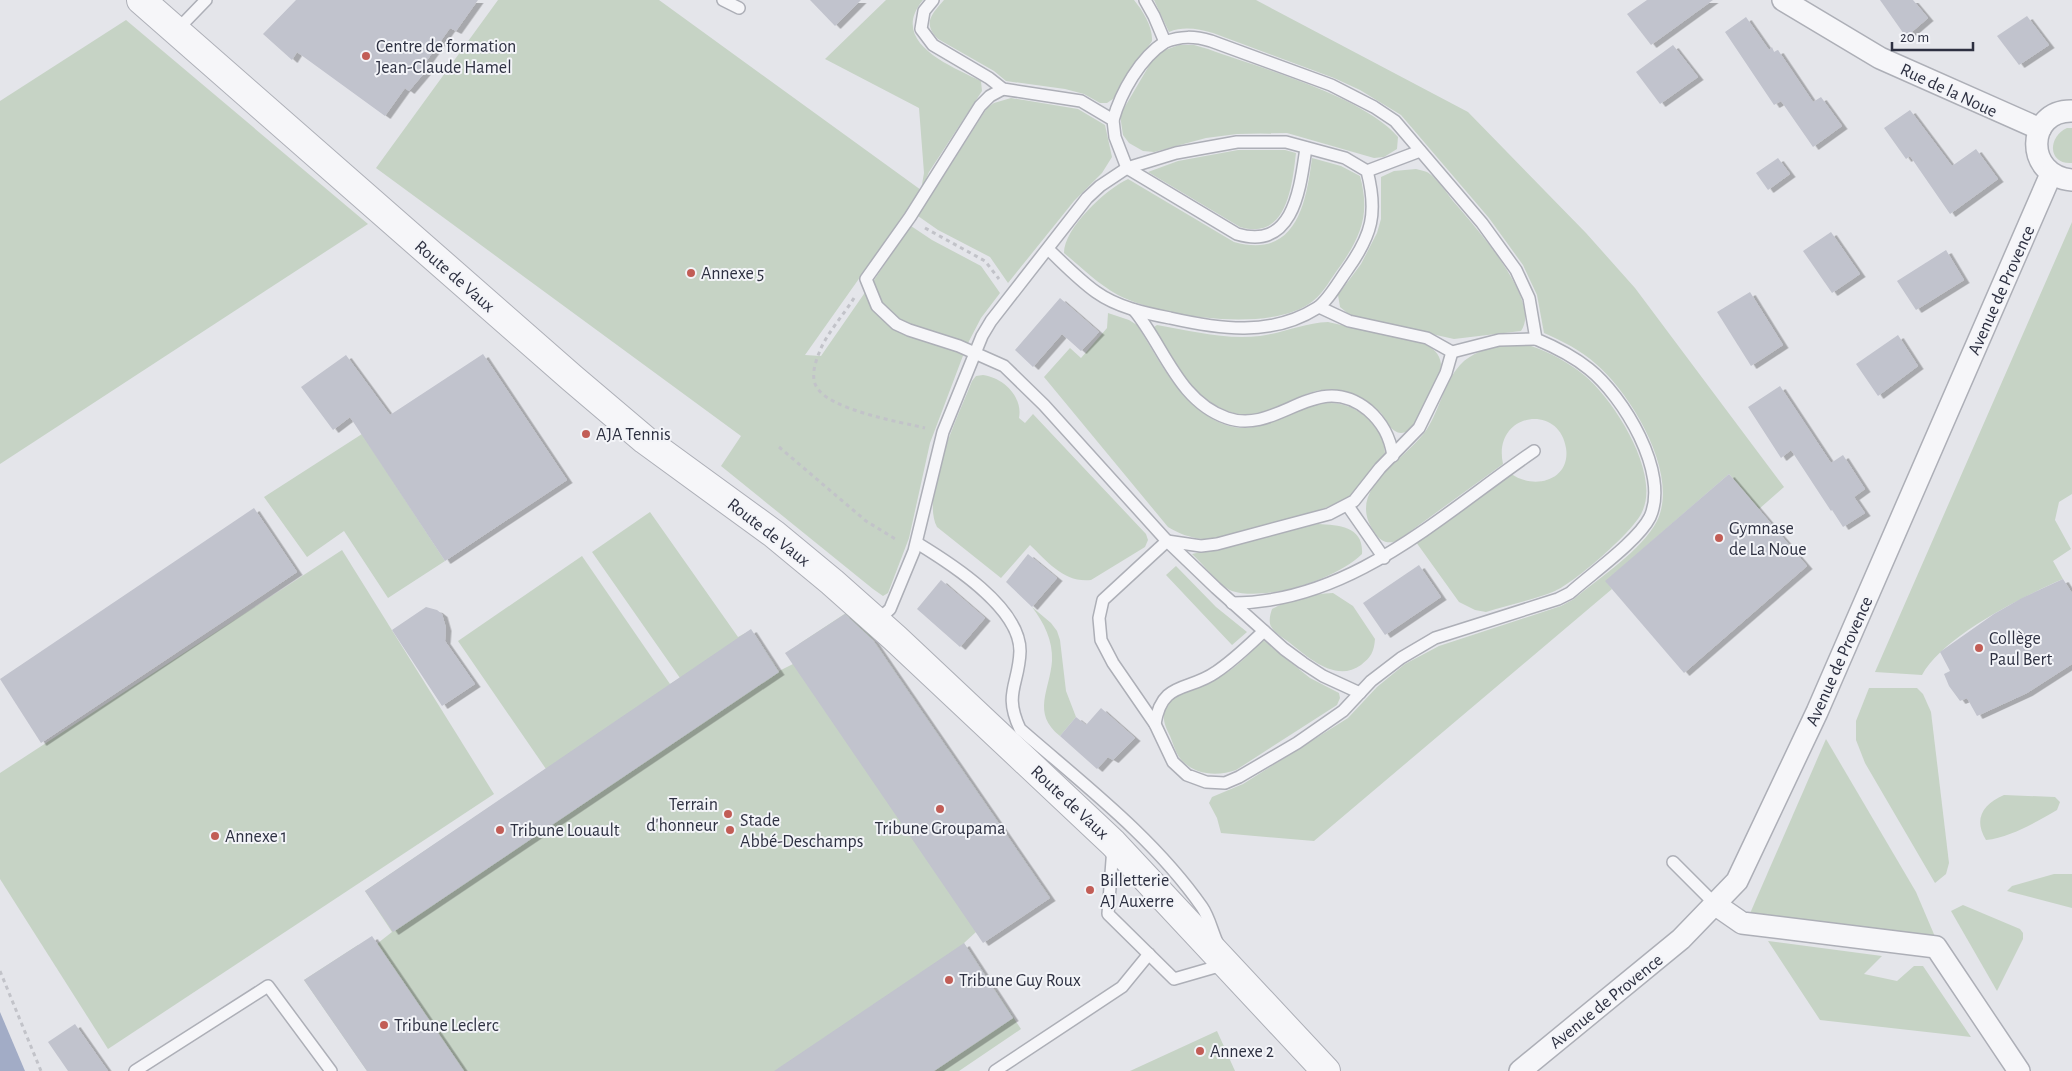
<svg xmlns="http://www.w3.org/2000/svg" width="2072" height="1071" font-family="'Alegreya Sans',sans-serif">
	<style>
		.green { fill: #c6d3c5 }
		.water { fill: #a2acc6 }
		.building { fill: #c1c3cd; filter: url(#shadow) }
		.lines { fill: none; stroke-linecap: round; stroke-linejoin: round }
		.service-casing { stroke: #adafb7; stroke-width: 14 }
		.minor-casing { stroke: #adafb7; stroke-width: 24 }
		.tertiary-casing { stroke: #adafb7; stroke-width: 30 }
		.path { stroke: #c2c3c9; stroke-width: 3; stroke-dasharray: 4 4; stroke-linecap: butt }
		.service { stroke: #f6f6f9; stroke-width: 11 }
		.minor { stroke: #f6f6f9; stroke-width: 21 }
		.tertiary { stroke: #f6f6f9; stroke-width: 28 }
		.poi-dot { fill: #c25d56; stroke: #f3f4f8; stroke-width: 2 }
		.labels { text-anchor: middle; stroke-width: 4; stroke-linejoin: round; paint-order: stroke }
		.poi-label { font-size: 18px; fill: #2d3041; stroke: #f3f4f8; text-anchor: start }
		.street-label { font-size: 18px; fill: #2d3041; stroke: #f3f4f8 }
	</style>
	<defs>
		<filter id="shadow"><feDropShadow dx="5.5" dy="3" stdDeviation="0" flood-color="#0004"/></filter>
	</defs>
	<rect width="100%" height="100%" fill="#e4e5ea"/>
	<g class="green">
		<path d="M498,0H659L921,190L924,173L919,108L825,59L886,0H923C888,42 951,66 981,81L982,91L929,172L921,191L805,355L821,356L866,291L874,308L964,353L930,443L909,538L888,593L883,596L873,589L721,466L741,436L376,168Z"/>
		<path d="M944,0H1134C1143,11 1153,27 1152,41L1113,99L1107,103H1100L1084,94L1065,89L1006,81L994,71L938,39C922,23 932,14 944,0Z"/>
		<path d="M1154,0H1256L1468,112L1586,233L1635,288L1784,487L1759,509L1729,474L1606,581L1612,589L1314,841L1221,833L1217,818L1209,803L1212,797L1243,784L1348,718L1377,687L1405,664L1439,646L1561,606L1574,599C1599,578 1642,550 1657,521C1680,474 1631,394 1596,364C1581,350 1562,341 1544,333L1537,295L1523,265L1489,218L1401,115L1360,90L1334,78L1213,33C1198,29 1184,26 1169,32Z"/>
		<polygon points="126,20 368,224 0,464 0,101"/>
		<path d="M1179,45H1194L1208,49C1260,68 1363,96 1398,137L1397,149L1384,157L1374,158L1287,133L1237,134L1206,138L1154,152L1143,151L1129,143L1123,135L1120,115L1150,64L1160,52Z"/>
		<polygon points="1011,98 1078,109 1105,125 1112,157 1102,173 1074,201 1008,283 990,257 938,230 918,216 987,108 994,103"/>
		<path d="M2067,128H2072V163C2048,165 2047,137 2067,128Z"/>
		<path d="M1238,150H1285L1296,153C1292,186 1287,241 1240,227L1148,172L1178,161Z"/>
		<path d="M1312,158L1341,166L1360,176C1370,213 1362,234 1341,265C1332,276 1324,293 1313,301C1272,334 1161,317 1118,295C1098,284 1082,268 1064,253C1064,228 1106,189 1128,179L1234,242C1295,259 1306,206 1312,158Z"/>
		<path d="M1416,169C1420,170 1424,171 1427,172C1437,178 1446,192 1453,201C1472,223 1543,301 1521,331L1454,339L1351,316L1340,307L1338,295L1361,264L1377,233L1381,219V177L1394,171Z"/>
		<path d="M2072,222V494L2059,502L2055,520L2071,549L2053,561L2063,579C2022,597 1943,636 1922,675L1875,672Z"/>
		<polygon points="911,226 932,240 981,266 1000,293 981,318 967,345 899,320 881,303 872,283"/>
		<path d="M1108,313L1129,320L1137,325C1160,361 1181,407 1223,424C1276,445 1314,374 1366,417C1377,426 1384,439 1385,453C1380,462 1358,491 1350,497C1336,508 1222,540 1203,539C1190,538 1178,533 1168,527L1044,377L1070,348L1081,358L1107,328Z"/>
		<path d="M1328,322L1425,344C1433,348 1440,354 1441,364C1441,378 1418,420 1409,431C1404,433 1399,434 1395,431C1389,428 1385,418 1381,413C1369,401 1354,393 1337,390C1310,386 1289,404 1265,412C1216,429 1169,367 1154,327L1157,325C1192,331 1225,340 1260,336C1283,333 1304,323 1328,322Z"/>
		<path d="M1501,345C1510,345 1522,343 1531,346C1550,352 1569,363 1584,375C1614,400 1661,473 1642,512C1634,531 1574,583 1555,591C1533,600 1509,605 1486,612L1475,610L1459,602L1416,542L1510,473C1534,491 1571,480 1566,448C1559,402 1492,413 1503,464L1397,541C1387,544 1381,542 1375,533C1343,489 1405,462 1427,429C1440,409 1444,383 1460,365C1471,353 1486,349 1501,345Z"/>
		<path d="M983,375C1004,378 1023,397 1019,418L1025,423L1033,414L1146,534L1148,540L1145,547L1091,580C1064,583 1048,562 1030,545L1001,578L937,527C920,495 959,414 972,381L976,376Z"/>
		<polygon points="362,434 445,561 388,598 344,531 307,557 264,497"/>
		<polygon points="650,512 738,637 751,630 779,671 793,664 799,644 852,609 1050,898 976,932 964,943 1021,1029 959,1071 367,1071 304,980 358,945 364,954 392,932 365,891 546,769 458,641 582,556 670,684 680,678 592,552"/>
		<path d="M1318,524C1340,525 1364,527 1362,554C1337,579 1266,602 1232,591C1221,587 1201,562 1192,554Z"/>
		<polygon points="342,550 494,794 108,1049 0,879 0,773"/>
		<polygon points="1176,566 1216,607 1247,632 1232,645 1166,575"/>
		<path d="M1333,593L1353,606L1375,639C1374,652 1371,657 1361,665C1336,683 1309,658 1290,643C1284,638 1276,634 1272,628C1268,623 1270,615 1272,609C1290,599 1312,594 1333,593Z"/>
		<path d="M1032,607L1051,623L1057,631L1060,640L1066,691L1076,717L1060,736C1031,713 1050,690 1052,661C1053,640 1044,623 1032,607Z"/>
		<path d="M1263,640L1310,678L1339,693L1340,698L1337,705L1236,770C1217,777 1192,775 1179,757C1175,751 1173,743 1170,736C1164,724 1161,716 1167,703C1181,691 1199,687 1215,679C1234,671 1249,654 1263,640Z"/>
		<polygon points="1869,688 1917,688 1923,694 1931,712 1949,863 1946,874 1935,883 1865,763 1856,740 1856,721"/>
		<polygon points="1826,739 1916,892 1936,939 1748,918"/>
		<path d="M2004,795L2055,797L2060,802L2057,810C2036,822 2011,837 1986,840C1973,819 1983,804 2004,795Z"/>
		<polygon points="2054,874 2072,874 2072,908 2007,891 2012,886"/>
		<polygon points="1963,905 2020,929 2023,933 2023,939 1997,991 1951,911"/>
		<polygon points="1768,941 1882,956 1864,974 1897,981 1914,966 1923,966 1971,1037 1820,1020"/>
		<polygon points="1217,1031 1235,1071 1130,1071"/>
	</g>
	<polygon class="water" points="0,1012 25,1071 0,1071"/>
	<g class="building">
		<polygon points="296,0 478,0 456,31 450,28 423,66 426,71 409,91 405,88 385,116 297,52 292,60 263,34"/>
		<polygon points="810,0 861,0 835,26"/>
		<polygon points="1647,0 1713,0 1651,45 1627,14"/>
		<polygon points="1880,0 1913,0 1928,18 1906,37"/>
		<polygon points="2027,16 2049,45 2019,65 1997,36"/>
		<polygon points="1746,17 1769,50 1772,47 1774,52 1778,50 1813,102 1821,97 1842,126 1813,147 1781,101 1774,105 1725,32"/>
		<polygon points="1673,45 1698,77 1660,104 1636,72"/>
		<polygon points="1910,110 1952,166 1976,149 1998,179 1950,214 1910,156 1906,159 1884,128"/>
		<polygon points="1778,158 1790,174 1768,190 1756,173"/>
		<polygon points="1831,232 1860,274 1832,293 1803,251"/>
		<polygon points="1946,250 1964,280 1916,310 1897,281"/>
		<polygon points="1750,292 1783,345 1751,366 1717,312"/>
		<polygon points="1060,298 1099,332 1081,351 1062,334 1033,367 1015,350"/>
		<polygon points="1898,335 1918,366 1878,396 1856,364"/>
		<polygon points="483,354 567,480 445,561 350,417 333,430 301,387 346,355 390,415"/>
		<polygon points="1780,386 1831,463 1843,455 1865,489 1854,497 1865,513 1843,527 1832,510 1831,511 1791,450 1781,458 1748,407"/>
		<polygon points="1729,474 1807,566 1684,673 1605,581"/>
		<polygon points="254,508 297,572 41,743 0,679"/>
		<polygon points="1028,554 1057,578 1032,607 1006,582"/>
		<polygon points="1419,565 1441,597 1385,635 1363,603"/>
		<polygon points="2063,579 2072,593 2072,664 2027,693 1977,716 1967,698 1960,701 1949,686 1944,674 1950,671 1940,652 1994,614 2022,598"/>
		<polygon points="941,580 985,618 960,647 917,609"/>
		<polygon points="426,607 437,610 442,614 446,628 445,641 475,684 442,706 392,630"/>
		<polygon points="845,614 873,640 1050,898 983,943 785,653"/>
		<polygon points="751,629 779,672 393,932 365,891"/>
		<polygon points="1101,708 1135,738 1113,760 1108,757 1097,769 1060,736 1076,717 1086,725"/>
		<polygon points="372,936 464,1071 367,1071 304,980"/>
		<polygon points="964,943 1013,1018 934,1071 774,1071"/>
		<polygon points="75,1024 108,1071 68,1071 48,1042"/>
	</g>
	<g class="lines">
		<defs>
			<g id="service">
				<polyline points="723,0 739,8"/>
				<path d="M933,0L924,11L921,29L933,45L989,78L1003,89L1081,101L1113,120L1115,137L1127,168L1237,234C1294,251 1300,188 1306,148"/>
				<path d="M1145,0L1154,16L1165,42C1181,36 1194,36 1211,41L1331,85L1374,107L1395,121L1482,223L1516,270L1529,298L1536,339C1555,347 1573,356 1589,369C1623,396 1670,473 1650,517C1638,541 1591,574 1570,593L1558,599L1435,638L1401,658L1371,681L1343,711L1297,743L1239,777L1225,783L1206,782L1187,775L1173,762L1155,724L1113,663L1101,640L1099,618L1103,600L1167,541L1201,546L1217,544L1329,514L1354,501L1380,468L1419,428L1446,373L1452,352"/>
				<polyline points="176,31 206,0"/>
				<polyline points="1003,89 990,96 980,106 910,217 866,279 877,306 896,324 909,330 959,346 1004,366 1044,405 1167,541 1216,588 1284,649 1303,663 1323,676 1360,693"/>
				<path d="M1113,120C1121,92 1140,58 1165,42"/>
				<polyline points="1367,171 1420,151"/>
				<polyline points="1319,307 1349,321 1427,338 1452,352 1499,340 1536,339"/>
				<path d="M1134,310C1164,346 1178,401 1227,418C1278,436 1316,368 1368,410C1383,423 1390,437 1393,456"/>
				<polyline points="1348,506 1384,558"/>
				<path d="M917,543C950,563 1020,607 1020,651C1019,685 1003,693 1020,729C1083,784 1154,838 1202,907C1209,917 1212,931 1217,942"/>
				<path d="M1232,603C1351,603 1442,514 1534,451"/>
				<path d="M877,621L890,609L914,551L943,432L982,336L991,321L1087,198L1100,186L1127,168L1176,153L1237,142H1286L1345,158L1367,171C1378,213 1372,235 1347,270C1339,281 1328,301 1317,308C1271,337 1219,329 1170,318C1144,313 1117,307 1096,292C1078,279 1063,263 1048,249"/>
				<path d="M1155,724C1162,680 1188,692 1216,672C1234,660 1248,646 1264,631"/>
				<polyline points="1113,847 1108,914 1174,979 1226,964"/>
				<polyline points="1673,862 1716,905"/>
				<polyline points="135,1071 268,986 331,1071"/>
				<polyline points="995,1071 1122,987 1149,954"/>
			</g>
			<g id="minor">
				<polyline points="1783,0 1880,58 2040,129"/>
				<path d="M2072,111C2026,110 2024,176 2072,180"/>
				<polyline points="1716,905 1742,923 1936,947 2019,1071"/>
				<polyline points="1520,1071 1681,939 1737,881 1817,712 2051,174"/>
			</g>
			<polyline id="tertiary" points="141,0 572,378 645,440 774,534 832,582 895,638 1113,843 1326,1071"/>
		</defs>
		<use href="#service" class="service-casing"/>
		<use href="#minor" class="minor-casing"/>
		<use href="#tertiary" class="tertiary-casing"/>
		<g class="path">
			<polyline points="925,228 985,261 999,279"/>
			<path d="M854,298C843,316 826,334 819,353C815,363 811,376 816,386C828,410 901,422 925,428"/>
			<polyline points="779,447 866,521 897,540"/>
			<polyline points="0,971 41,1071"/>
		</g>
		<use href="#service" class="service"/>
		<use href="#minor" class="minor"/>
		<use href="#tertiary" class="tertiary"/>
	</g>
	<g class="poi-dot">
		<circle cx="366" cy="56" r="5"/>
		<circle cx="691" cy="273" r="5"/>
		<circle cx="586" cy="434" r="5"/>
		<circle cx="1719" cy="538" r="5"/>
		<circle cx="1979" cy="648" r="5"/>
		<circle cx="940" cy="809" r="5"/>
		<circle cx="728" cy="814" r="5"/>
		<circle cx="500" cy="830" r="5"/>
		<circle cx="730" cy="830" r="5"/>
		<circle cx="215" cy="836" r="5"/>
		<circle cx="1090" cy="890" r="5"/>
		<circle cx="949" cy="980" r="5"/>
		<circle cx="384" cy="1025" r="5"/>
		<circle cx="1200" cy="1051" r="5"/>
	</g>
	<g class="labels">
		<g class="poi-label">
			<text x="376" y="52">Centre de formation<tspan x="376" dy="21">Jean-Claude Hamel</tspan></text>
			<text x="701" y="279">Annexe 5</text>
			<text x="596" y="440">AJA Tennis</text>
			<text x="1729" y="534">Gymnase<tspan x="1729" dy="21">de La Noue</tspan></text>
			<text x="1989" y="644">Collège<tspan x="1989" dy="21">Paul Bert</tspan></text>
			<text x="718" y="810" text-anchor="end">Terrain<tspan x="718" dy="21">d'honneur</tspan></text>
			<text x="740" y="826">Stade<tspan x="740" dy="21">Abbé-Deschamps</tspan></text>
			<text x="940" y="834" text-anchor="middle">Tribune Groupama</text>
			<text x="510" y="836">Tribune Louault</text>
			<text x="225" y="842">Annexe 1</text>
			<text x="1100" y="886">Billetterie<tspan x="1100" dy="21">AJ Auxerre</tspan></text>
			<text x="959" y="986">Tribune Guy Roux</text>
			<text x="394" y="1031">Tribune Leclerc</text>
			<text x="1210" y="1057">Annexe 2</text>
		</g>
		<g class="street-label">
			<text transform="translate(1949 90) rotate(25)" y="6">Rue de la Noue</text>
			<text transform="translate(455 276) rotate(41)" y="6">Route de Vaux</text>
			<text transform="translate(2001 290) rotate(-66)" y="6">Avenue de Provence</text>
			<text transform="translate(769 532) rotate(38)" y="6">Route de Vaux</text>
			<text transform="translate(1839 661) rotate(-66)" y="6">Avenue de Provence</text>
			<text transform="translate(1070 802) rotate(43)" y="6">Route de Vaux</text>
			<text transform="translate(1606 1001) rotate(-39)" y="6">Avenue de Provence</text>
		</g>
	</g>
	<path d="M1892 42v8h81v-8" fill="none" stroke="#2d3041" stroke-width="2.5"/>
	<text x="1900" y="42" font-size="15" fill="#2d3041" stroke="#f3f4f8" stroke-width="4" paint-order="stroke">20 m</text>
</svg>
